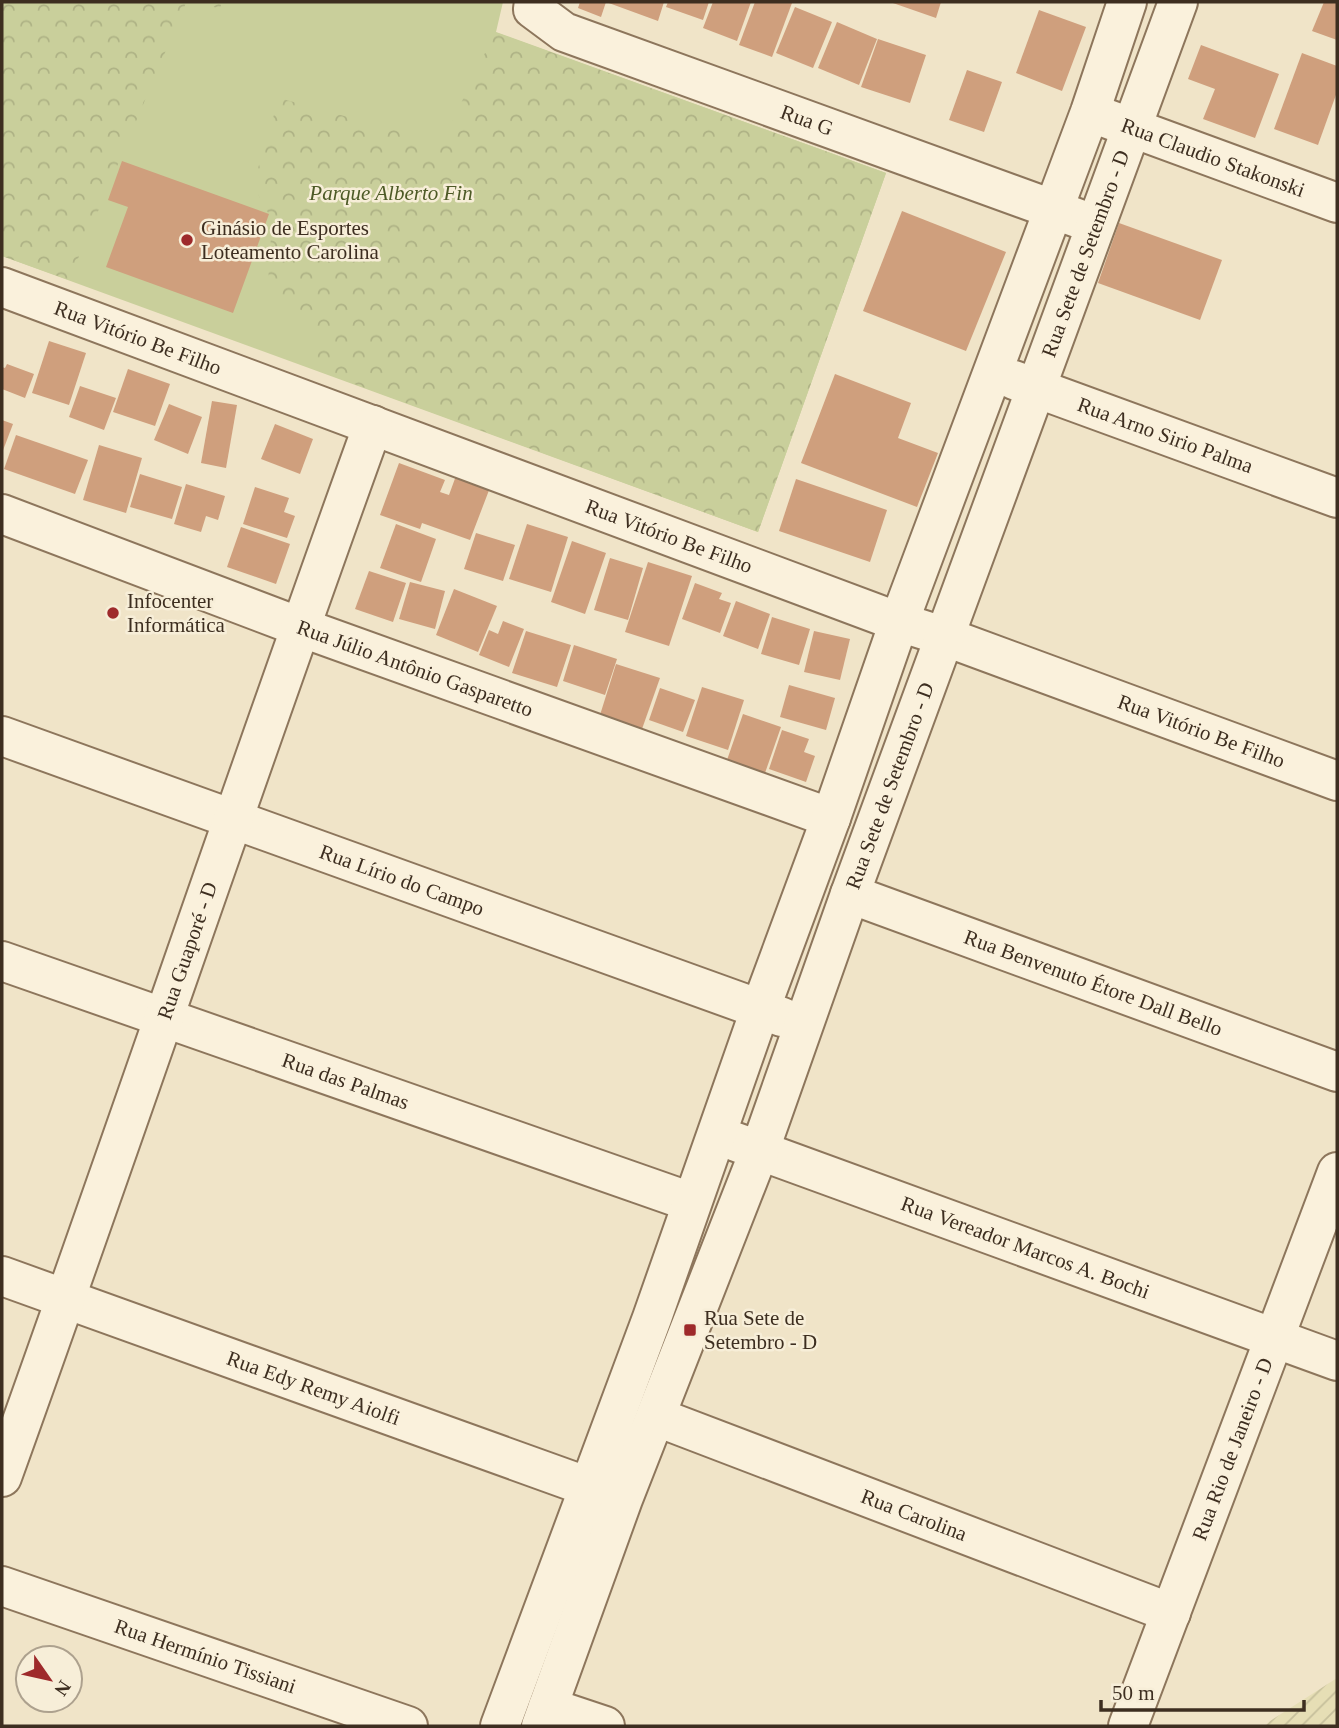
<svg xmlns="http://www.w3.org/2000/svg" width="1339" height="1728" font-family="Georgia,serif">
	<style>
		.farmland { fill: url(#farmland-furrows) }
		.green { fill: #c9cf9b }
		.forest { fill: url(#forest-crowns) }
		.building { fill: #cf9f7d }
		.lines { fill: none; stroke-linecap: round; stroke-linejoin: round }
		.minor-casing { stroke: #8d765c; stroke-width: 42 }
		.minor { stroke: #faf1dc; stroke-width: 38 }
		.poi-dot { fill: #9e2a2b; stroke: #f7eed8; stroke-width: 2.5 }
		.labels { text-anchor: middle; stroke-width: 5; stroke-linejoin: round; paint-order: stroke }
		.street-label { font-size: 21px; fill: #3d2e20; stroke: #f7eed8 }
		.park-label { font-size: 21px; font-style: italic; fill: #4d5a26; stroke: #f7eed8 }
		.poi-label { font-size: 21px; fill: #3d2e20; stroke: #f7eed8; text-anchor: start }
	</style>
	<defs>
		<pattern id="farmland-furrows" width="10" height="10" patternUnits="userSpaceOnUse" patternTransform="scale(1.75)"><rect width="10" height="10" fill="#e6deb5"/><path d="M-1 1l2-2M0 10L10 0M9 11l2-2" fill="none" stroke="#c6bf9b"/></pattern>
		<pattern id="forest-crowns" width="20" height="18" patternUnits="userSpaceOnUse" patternTransform="scale(1.75)"><rect width="20" height="18" fill="#c9cf9b"/><path d="M2 6a3 3 0 1 1 6 0M12 15a3 3 0 1 1 6 0" fill="none" stroke="#aeb285"/></pattern>
	</defs>
	<rect width="100%" height="100%" fill="#f0e4c8"/>
	<polygon class="farmland" points="1337,1678 1337,1726 1265,1726 1270,1721"/>
	<polygon class="green" points="2,2 503,2 496,32 886,173 758,532 2,256"/>
	<g class="forest">
		<polygon points="2,2 222,2 220,8 186,3 69,280 2,256"/>
		<polygon points="495,32 886,173 758,532 319,371 314,321 268,283 272,220 253,185 279,98 442,143"/>
	</g>
	<g class="building">
		<polygon points="580,2 664,2 658,21 606,2 601,17 578,8"/>
		<polygon points="668,2 709,2 703,20 666,7"/>
		<polygon points="713,2 751,2 737,41 703,28"/>
		<polygon points="755,2 792,3 772,57 739,45"/>
		<polygon points="890,2 941,2 936,18"/>
		<polygon points="1324,2 1337,2 1337,40 1312,31"/>
		<polygon points="795,7 832,22 813,68 776,53"/>
		<polygon points="1039,10 1086,27 1062,91 1016,73"/>
		<polygon points="837,22 877,39 859,85 818,68"/>
		<polygon points="878,39 926,55 910,103 861,87"/>
		<polygon points="1201,45 1279,74 1255,138 1203,119 1215,89 1188,79"/>
		<polygon points="1302,53 1337,66 1337,92 1318,145 1274,129"/>
		<polygon points="967,70 1002,82 984,132 949,120"/>
		<polygon points="122,161 269,214 233,313 106,267 128,207 108,200"/>
		<polygon points="902,211 1006,252 966,351 863,311"/>
		<polygon points="1119,223 1222,260 1200,320 1098,283"/>
		<polygon points="49,341 86,353 69,405 32,393"/>
		<polygon points="7,364 34,374 25,398 2,389 2,367 5,368"/>
		<polygon points="128,369 170,384 155,426 113,412"/>
		<polygon points="835,374 911,403 898,438 938,453 917,507 801,463"/>
		<polygon points="80,386 116,398 104,430 69,417"/>
		<polygon points="212,401 237,405 226,468 201,463"/>
		<polygon points="169,404 202,417 188,454 154,440"/>
		<polygon points="2,420 13,424 2,453"/>
		<polygon points="275,424 313,439 300,474 261,459"/>
		<polygon points="16,435 88,460 75,494 4,469"/>
		<polygon points="99,445 142,458 126,513 83,500"/>
		<polygon points="399,463 445,480 440,492 449,495 457,473 491,485 470,540 422,523 420,529 380,515"/>
		<polygon points="140,474 182,487 172,519 130,507"/>
		<polygon points="796,479 887,510 870,562 779,531"/>
		<polygon points="186,484 225,496 218,520 206,516 201,532 174,524"/>
		<polygon points="255,487 289,498 284,512 295,516 287,538 243,524"/>
		<polygon points="396,524 436,539 421,582 380,568"/>
		<polygon points="527,524 568,537 551,592 509,579"/>
		<polygon points="241,527 290,544 276,584 227,567"/>
		<polygon points="476,533 515,545 503,581 464,569"/>
		<polygon points="572,541 606,553 585,614 551,602"/>
		<polygon points="610,558 643,568 628,620 594,610"/>
		<polygon points="648,562 692,576 669,646 625,632"/>
		<polygon points="369,571 406,583 393,622 355,609"/>
		<polygon points="410,582 445,591 435,629 399,619"/>
		<polygon points="695,583 722,593 719,599 731,603 720,633 682,619"/>
		<polygon points="454,589 497,606 478,652 436,635"/>
		<polygon points="736,601 770,614 758,649 723,636"/>
		<polygon points="772,617 810,629 799,665 761,654"/>
		<polygon points="503,621 524,629 509,667 479,655 489,630 498,634"/>
		<polygon points="526,631 571,645 557,687 512,673"/>
		<polygon points="814,631 850,639 840,680 804,672"/>
		<polygon points="574,645 617,659 605,695 563,681"/>
		<polygon points="616,664 660,678 642,729 600,715"/>
		<polygon points="789,685 835,698 826,730 780,717"/>
		<polygon points="702,687 744,700 728,750 686,736"/>
		<polygon points="660,688 695,700 683,732 649,720"/>
		<polygon points="743,714 781,727 765,773 727,760"/>
		<polygon points="782,730 809,739 804,752 815,756 806,782 769,769"/>
	</g>
	<g class="lines">
		<defs>
			<g id="minor">
				<path id="s1" d="M534,2L533,9L564,32L1077,218"/>
				<path id="s2" d="M1108,119L1337,203"/>
				<path id="s3" d="M2,287L899,622L946,637L1337,781"/>
				<path id="s4" d="M1014,380L1337,498"/>
				<path id="s5" d="M2,514L300,627L831,818"/>
				<path id="s6" d="M2,736L782,1017"/>
				<path id="s7" d="M850,894L1337,1072"/>
				<path id="s8" d="M2,961L691,1202"/>
				<path id="s9" d="M736,1142L1337,1361"/>
				<path id="s10" d="M2,1276L611,1495"/>
				<path id="s11" d="M657,1417L1171,1613"/>
				<path id="s12" d="M2,1477C128,1127 246,775 373,425"/>
				<path id="s13" d="M2,1586L408,1726"/>
				<polyline points="548,1707 605,1726"/>
				<polyline points="500,1726 652,1318 760,1010 831,818 899,622 1090,112 1127,2"/>
				<path id="s14" d="M541,1726L623,1499L759,1152L850,894L1178,2"/>
				<path id="s15" d="M1128,1726L1337,1172"/>
			</g>
		</defs>
		<use href="#minor" class="minor-casing"/>
		<use href="#minor" class="minor"/>
	</g>
	<g class="poi-dot">
		<circle cx="187" cy="240" r="7"/>
		<circle cx="113" cy="613" r="7"/>
		<rect x="683" y="1323" width="14" height="14" rx="3.5"/>
	</g>
	<g class="labels">
		<g class="street-label">
			<text dy="7" stroke="none"><textPath href="#s1" startOffset="304">Rua G</textPath></text>
			<text dy="7" stroke="none"><textPath href="#s2" startOffset="112">Rua Claudio Stakonski</textPath></text>
			<text dy="7" stroke="none"><textPath href="#s14" startOffset="1570">Rua Sete de Setembro - D</textPath></text>
			<text dy="7" stroke="none"><textPath href="#s3" startOffset="145">Rua Vitório Be Filho</textPath></text>
			<text dy="7" stroke="none"><textPath href="#s4" startOffset="161">Rua Arno Sirio Palma</textPath></text>
			<text dy="7" stroke="none"><textPath href="#s3" startOffset="712">Rua Vitório Be Filho</textPath></text>
			<text dy="7" stroke="none"><textPath href="#s5" startOffset="441">Rua Júlio Antônio Gasparetto</textPath></text>
			<text dy="7" stroke="none"><textPath href="#s3" startOffset="1279">Rua Vitório Be Filho</textPath></text>
			<text dy="7" stroke="none"><textPath href="#s14" startOffset="1003">Rua Sete de Setembro - D</textPath></text>
			<text dy="7" stroke="none"><textPath href="#s6" startOffset="425">Rua Lírio do Campo</textPath></text>
			<text dy="7" stroke="none"><textPath href="#s12" startOffset="558">Rua Guaporé - D</textPath></text>
			<text dy="7" stroke="none"><textPath href="#s7" startOffset="259">Rua Benvenuto Étore Dall Bello</textPath></text>
			<text dy="7" stroke="none"><textPath href="#s8" startOffset="364">Rua das Palmas</textPath></text>
			<text dy="7" stroke="none"><textPath href="#s9" startOffset="308">Rua Vereador Marcos A. Bochi</textPath></text>
			<text dy="7" stroke="none"><textPath href="#s10" startOffset="331">Rua Edy Remy Aiolfi</textPath></text>
			<text dy="7" stroke="none"><textPath href="#s15" startOffset="296">Rua Rio de Janeiro - D</textPath></text>
			<text dy="7" stroke="none"><textPath href="#s11" startOffset="275">Rua Carolina</textPath></text>
			<text dy="7" stroke="none"><textPath href="#s13" startOffset="215">Rua Hermínio Tissiani</textPath></text>
		</g>
		<g class="park-label">
			<text x="391" y="200">Parque Alberto Fin</text>
		</g>
		<g class="poi-label">
			<text x="201" y="235">Ginásio de Esportes<tspan x="201" dy="24">Loteamento Carolina</tspan></text>
			<text x="127" y="608">Infocenter<tspan x="127" dy="24">Informática</tspan></text>
			<text x="704" y="1325">Rua Sete de<tspan x="704" dy="24">Setembro - D</tspan></text>
		</g>
	</g>
	<rect width="1339" height="1728" fill="none" stroke="#3d2e20" stroke-width="7"/>
	<g transform="translate(49 1679) rotate(124)"><circle r="33" fill="#f7eed8" stroke="#ada18e" stroke-width="2"/>
	<path d="M0-5L12 26L0 18L-12 26Z" fill="#9e2a2b"/>
	<text y="-10" font-size="19" font-weight="bold" text-anchor="middle" fill="#3d2e20">N</text>
	</g>
	<path d="M1101 1700v10h203v-10" fill="none" stroke="#3d2e20" stroke-width="3.5"/>
	<text x="1112" y="1700" font-size="21" fill="#3d2e20" stroke="#f7eed8" stroke-width="5" paint-order="stroke">50 m</text>
</svg>
